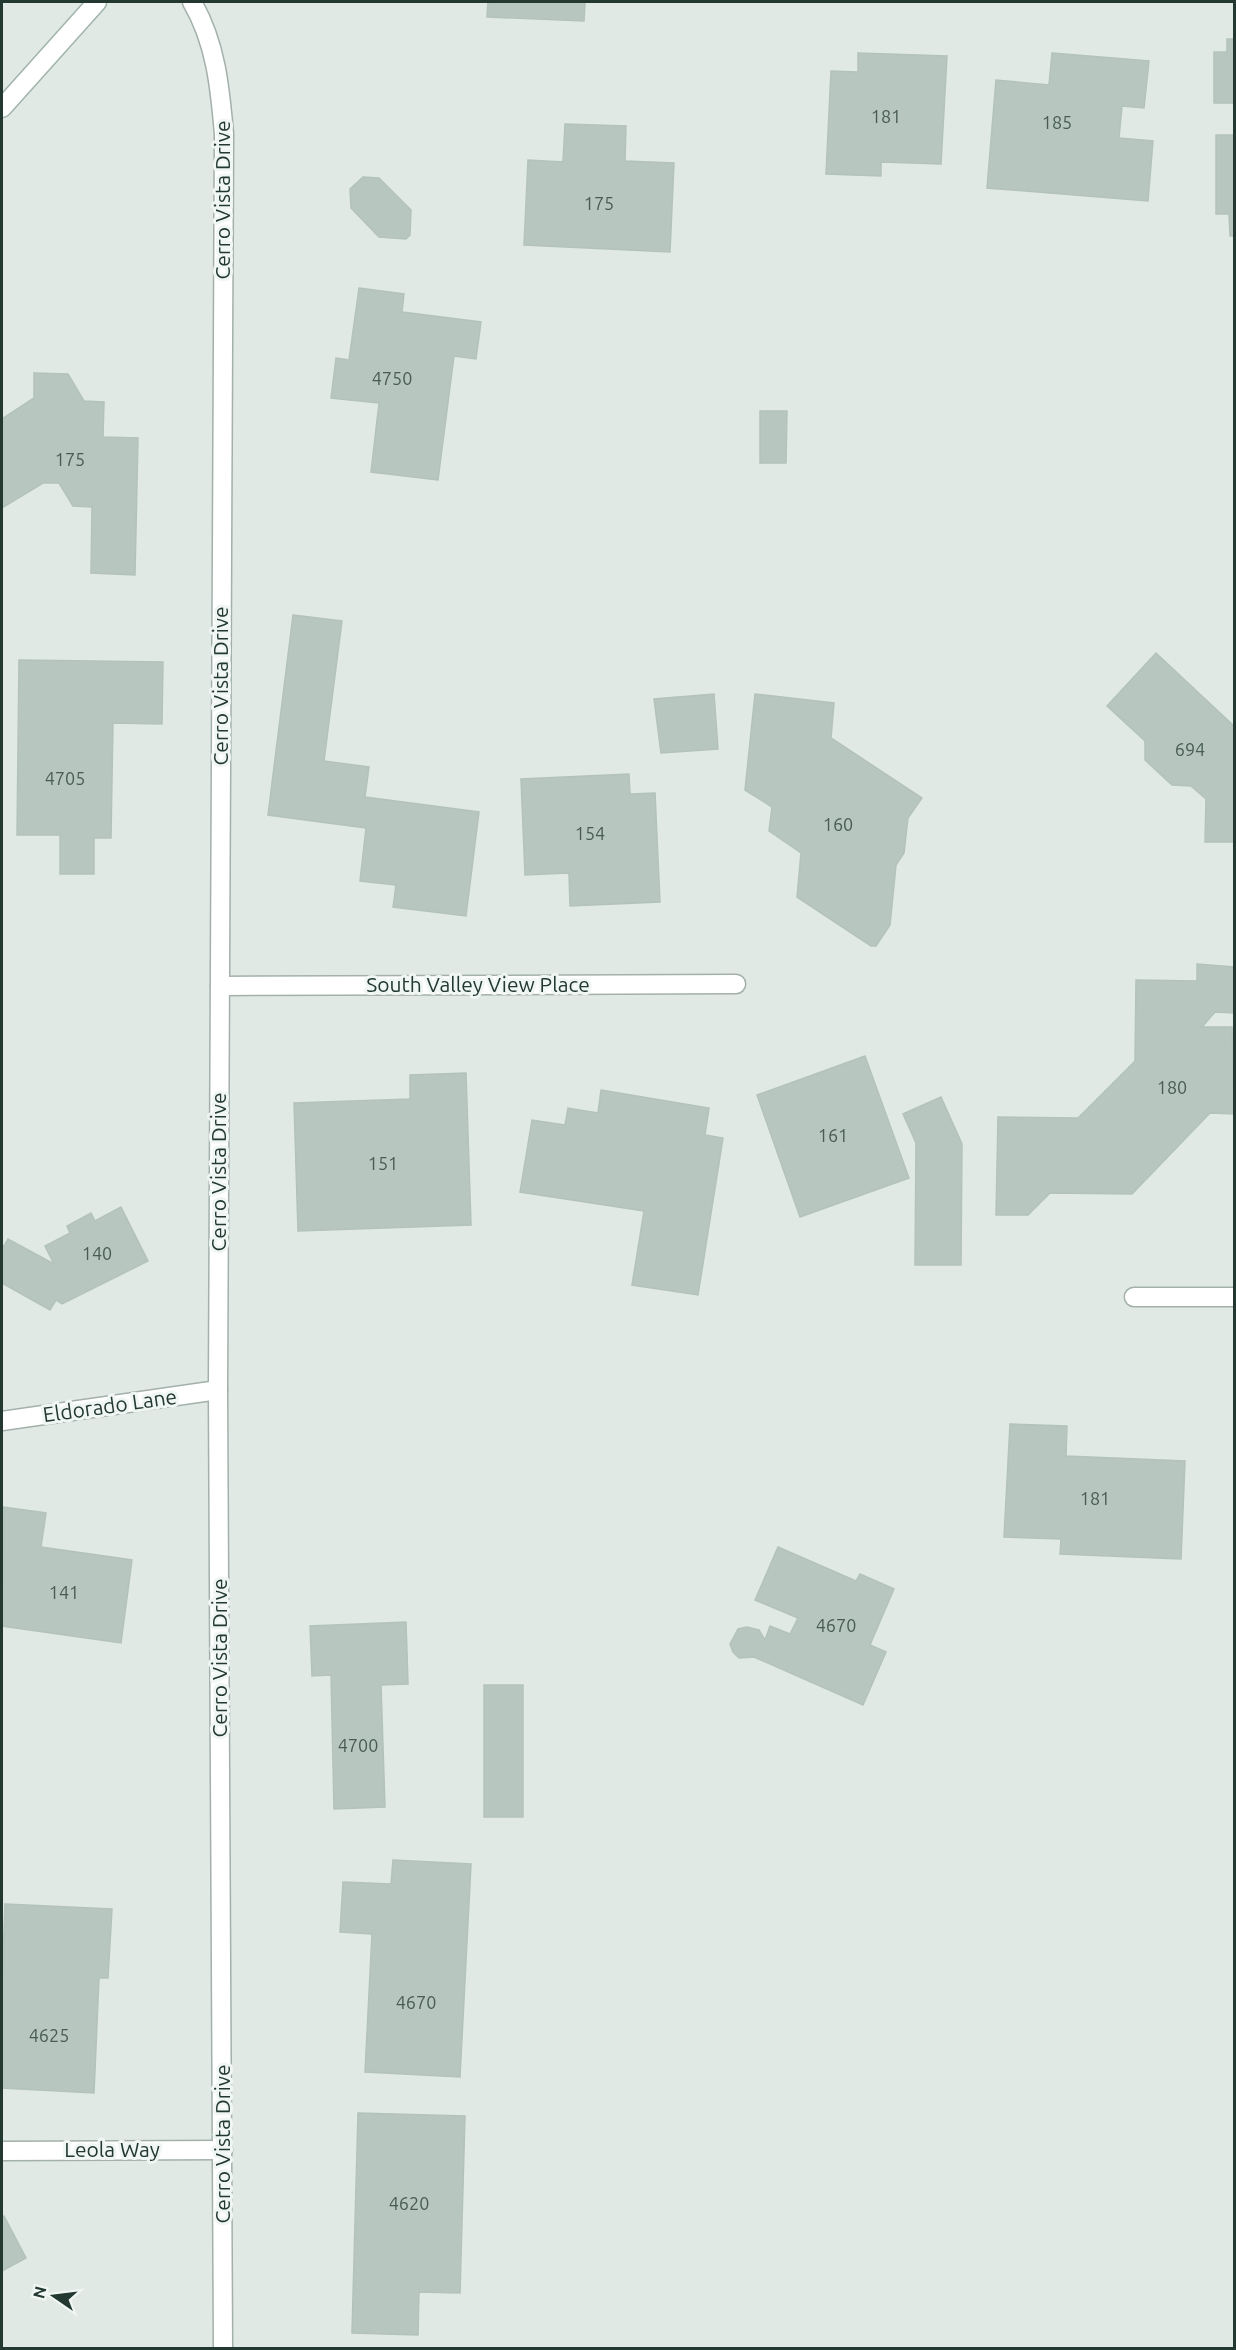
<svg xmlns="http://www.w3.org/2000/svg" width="1236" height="2350" font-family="Ubuntu,sans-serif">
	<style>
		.building { fill: #b8c6c0; stroke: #b3c2bb; stroke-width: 1.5 }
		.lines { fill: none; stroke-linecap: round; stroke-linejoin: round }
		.street-casing { stroke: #a3b0ab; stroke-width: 21 }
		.secondary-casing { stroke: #a0b4ac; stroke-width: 21 }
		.street { stroke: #fff; stroke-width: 18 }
		.secondary { stroke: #fff; stroke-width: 18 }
		.labels { text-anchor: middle; stroke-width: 6; stroke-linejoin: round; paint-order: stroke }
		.number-label { font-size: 18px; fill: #485c55 }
		.street-label { font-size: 21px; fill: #223831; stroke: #f0f6f3 }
	</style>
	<rect width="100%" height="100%" fill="#e0e9e4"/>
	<g class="building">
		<polygon points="488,2 585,2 584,21 487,17"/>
		<polygon points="1227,39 1234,39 1234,103 1214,103 1214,52 1227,52"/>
		<polygon points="858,53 947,56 941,164 881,162 881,176 826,174 831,71 858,72"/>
		<polygon points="1052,53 1149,61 1144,108 1122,106 1119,138 1153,141 1148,201 987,188 996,80 1049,85"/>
		<polygon points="565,124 626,126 625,161 674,163 670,252 524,245 528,160 563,162"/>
		<polygon points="1216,135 1234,135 1234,236 1230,236 1229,214 1216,214"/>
		<polygon points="363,177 379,178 411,210 410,235 406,239 379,237 351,208 350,189"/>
		<polygon points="359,288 404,294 402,312 481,322 476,359 454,356 438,480 371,472 379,403 331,398 336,358 349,360"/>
		<polygon points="34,373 68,374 84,401 104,402 103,437 138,438 135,575 91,573 92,507 73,506 59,483 43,483 2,508 2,419 34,398"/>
		<polygon points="760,411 787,411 786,463 760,463"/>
		<polygon points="293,615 342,621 324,761 369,767 365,797 479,812 466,916 393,907 396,885 360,881 366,828 268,815"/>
		<polygon points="1156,653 1234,726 1234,842 1205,842 1206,799 1191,786 1172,785 1145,760 1145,741 1107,706"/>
		<polygon points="19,660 163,662 162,724 113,723 111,838 94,838 94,874 60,874 60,835 17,835"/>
		<polygon points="714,694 718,749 661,753 654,699"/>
		<polygon points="755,694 834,703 831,738 922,798 908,818 904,853 896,865 890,925 876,946 871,946 797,897 801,853 769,831 772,807 745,790"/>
		<polygon points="629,774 630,794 655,793 660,902 570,906 569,873 525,875 521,779"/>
		<polygon points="1197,964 1234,967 1234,1013 1215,1012 1202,1027 1232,1027 1234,1114 1210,1113 1132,1194 1050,1193 1028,1215 996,1215 998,1117 1078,1118 1135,1061 1136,980 1197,981"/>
		<polygon points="865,1056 909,1178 800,1217 757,1095"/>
		<polygon points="466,1073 471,1225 298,1231 294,1103 410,1099 410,1075"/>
		<polygon points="601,1090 709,1108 705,1135 723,1138 698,1295 632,1285 644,1211 520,1192 532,1120 565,1125 568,1108 598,1113"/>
		<polygon points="941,1097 962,1144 961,1265 915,1265 916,1143 903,1114"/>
		<polygon points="121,1207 148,1261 62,1304 56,1300 50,1310 2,1283 2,1245 4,1246 8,1239 54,1264 45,1246 70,1233 67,1226 91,1213 95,1221"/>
		<polygon points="1010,1424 1067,1426 1066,1456 1185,1461 1181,1559 1060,1554 1061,1539 1004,1537"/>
		<polygon points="3,1507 46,1513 41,1547 132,1560 121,1643 2,1626"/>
		<polygon points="778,1547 856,1581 860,1574 894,1589 870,1645 886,1652 863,1705 754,1657 739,1658 733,1652 730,1644 738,1629 747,1627 759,1630 765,1640 770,1626 790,1634 798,1618 755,1600"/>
		<polygon points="406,1622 408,1684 381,1685 385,1807 334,1809 331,1675 312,1676 310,1626"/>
		<rect x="484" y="1685" width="39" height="132"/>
		<polygon points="393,1860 471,1864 460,2077 365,2072 372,1934 340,1932 343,1882 391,1884"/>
		<polygon points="5,1904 112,1909 108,1978 99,1978 94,2093 2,2088 2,1984"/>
		<polygon points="358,2113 465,2116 460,2293 419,2292 418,2335 352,2333"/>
		<polygon points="4,2216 26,2258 2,2271 2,2218"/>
	</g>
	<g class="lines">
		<defs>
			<g id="street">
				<path d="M192,2C216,43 220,88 224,134L218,1390L223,2348"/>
				<polyline points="220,986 736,984"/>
				<polyline points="1134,1297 1234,1297"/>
				<polyline points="2,1421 218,1390"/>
				<polyline points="2,2151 223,2150"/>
			</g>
			<polyline id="secondary" points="2,108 97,2"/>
		</defs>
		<use href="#street" class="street-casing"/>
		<use href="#secondary" class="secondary-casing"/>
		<use href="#street" class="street"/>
		<use href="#secondary" class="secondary"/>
	</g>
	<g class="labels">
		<g class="number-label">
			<text x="886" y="123">181</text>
			<text x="1057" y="129">185</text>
			<text x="599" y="210">175</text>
			<text x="392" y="385">4750</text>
			<text x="70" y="466">175</text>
			<text x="1190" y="756">694</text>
			<text x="65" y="785">4705</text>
			<text x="838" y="831">160</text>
			<text x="590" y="840">154</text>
			<text x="1172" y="1094">180</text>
			<text x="833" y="1142">161</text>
			<text x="383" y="1170">151</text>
			<text x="97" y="1260">140</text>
			<text x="1095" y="1505">181</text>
			<text x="64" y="1599">141</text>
			<text x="836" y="1632">4670</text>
			<text x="358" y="1752">4700</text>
			<text x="416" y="2009">4670</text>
			<text x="49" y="2042">4625</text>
			<text x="409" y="2210">4620</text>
		</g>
		<g class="street-label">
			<text transform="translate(223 200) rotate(-90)" y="7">Cerro Vista Drive</text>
			<text transform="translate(221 686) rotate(-90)" y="7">Cerro Vista Drive</text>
			<text x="478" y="992">South Valley View Place</text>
			<text transform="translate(219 1172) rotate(-90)" y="7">Cerro Vista Drive</text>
			<text transform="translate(110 1406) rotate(-8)" y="7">Eldorado Lane</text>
			<text transform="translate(220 1658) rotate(-90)" y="7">Cerro Vista Drive</text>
			<text transform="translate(223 2144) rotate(-90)" y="7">Cerro Vista Drive</text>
			<text x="112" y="2157">Leola Way</text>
		</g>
	</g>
	<rect width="1236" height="2350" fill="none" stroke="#223831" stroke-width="6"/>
	<g transform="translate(54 2296) rotate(284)" stroke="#f0f6f3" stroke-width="4.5" paint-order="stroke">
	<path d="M0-4.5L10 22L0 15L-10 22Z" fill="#223831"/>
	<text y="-9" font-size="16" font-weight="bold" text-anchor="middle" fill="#223831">N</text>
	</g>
</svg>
